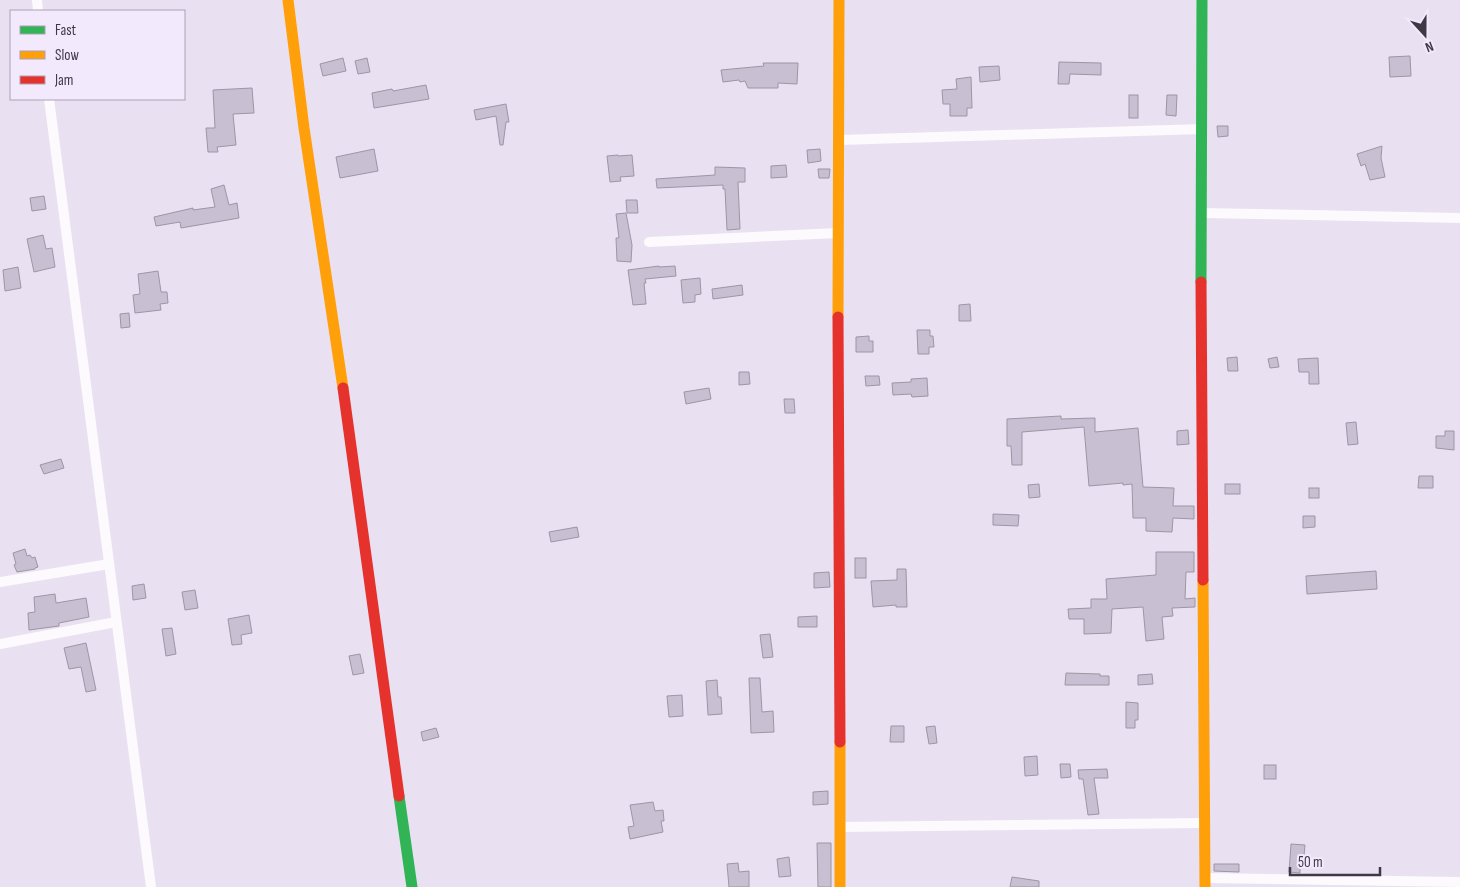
<svg xmlns="http://www.w3.org/2000/svg" width="1460" height="887" font-family="'Sofia Sans Condensed',sans-serif">
	<style>
		.building { fill: #c9bfd2; stroke: #9d96a4 }
		.lines { fill: none; stroke-linecap: round; stroke-linejoin: round }
		.street { stroke: #fcfafd; stroke-width: 10 }
		.fast { stroke: #30b455; stroke-width: 11 }
		.slow { stroke: #ff9f0a; stroke-width: 11 }
		.jam { stroke: #e5322d; stroke-width: 11 }
	</style>
	<rect width="100%" height="100%" fill="#e9e0f2"/>
	<g class="building">
		<polygon points="1410,56 1411,76 1390,77 1389,57"/>
		<polygon points="343,58 346,71 323,76 320,64"/>
		<polygon points="367,58 370,72 358,74 355,61"/>
		<polygon points="1059,62 1101,63 1101,75 1070,74 1069,84 1058,84"/>
		<polygon points="763,63 798,63 797,84 778,83 778,88 748,88 745,81 740,82 739,80 723,82 721,70 764,66"/>
		<polygon points="999,66 1000,80 980,82 979,67"/>
		<polygon points="971,77 972,108 967,108 967,116 950,116 950,104 943,104 942,90 957,89 956,79"/>
		<polygon points="426,85 429,99 374,108 372,93 392,89 393,91"/>
		<polygon points="252,88 254,113 233,114 236,145 217,147 218,152 208,152 206,128 215,128 213,90"/>
		<rect x="1129" y="95" width="9" height="23"/>
		<polygon points="1167,95 1177,95 1176,116 1166,115"/>
		<polygon points="506,104 509,122 506,122 503,145 500,145 496,116 476,120 474,110"/>
		<polygon points="1217,126 1228,126 1228,136 1218,137"/>
		<polygon points="1382,146 1381,158 1385,177 1370,180 1365,164 1361,166 1357,154"/>
		<polygon points="374,149 378,171 340,178 336,157"/>
		<polygon points="820,149 821,161 808,163 807,150"/>
		<polygon points="618,155 618,156 632,155 634,176 620,177 621,181 610,182 607,156"/>
		<polygon points="786,165 787,177 771,178 771,166"/>
		<polygon points="715,167 745,168 745,182 738,182 740,229 727,230 725,189 723,189 723,185 657,188 656,179 715,175"/>
		<polygon points="818,169 830,169 829,178 819,178"/>
		<polygon points="224,185 229,205 237,203 239,218 181,228 180,222 156,226 154,217 193,208 193,210 215,207 211,189"/>
		<polygon points="44,196 46,209 32,211 30,198"/>
		<polygon points="626,200 637,200 638,213 627,213"/>
		<polygon points="626,213 632,245 631,262 617,261 616,238 619,238 616,214"/>
		<polygon points="43,235 46,249 52,248 55,267 34,272 27,239"/>
		<polygon points="659,266 659,267 675,266 676,276 645,279 646,283 644,283 646,304 633,305 628,270"/>
		<polygon points="18,267 21,288 5,291 3,270"/>
		<polygon points="158,271 161,292 167,292 168,303 160,304 161,310 135,313 133,295 140,294 138,274"/>
		<polygon points="700,278 701,294 695,295 695,302 683,303 681,280"/>
		<polygon points="742,285 743,295 713,299 712,289"/>
		<polygon points="970,304 971,321 959,321 959,305"/>
		<polygon points="129,313 130,327 121,328 120,314"/>
		<polygon points="917,330 930,330 930,336 933,336 934,347 929,347 929,354 918,354"/>
		<polygon points="869,336 869,341 873,341 873,352 856,352 856,337"/>
		<polygon points="1237,357 1238,371 1228,371 1227,358"/>
		<polygon points="1277,357 1279,367 1270,368 1268,359"/>
		<polygon points="1318,358 1319,384 1309,384 1309,372 1299,372 1298,359"/>
		<polygon points="739,372 749,372 750,384 739,385"/>
		<polygon points="865,376 879,376 880,385 866,386"/>
		<polygon points="927,378 928,396 912,397 911,394 893,395 892,383 911,382 911,379"/>
		<polygon points="709,388 711,399 686,404 684,392"/>
		<polygon points="784,399 794,399 795,413 785,413"/>
		<polygon points="1061,416 1061,419 1095,418 1095,432 1138,428 1143,487 1174,488 1173,506 1194,506 1194,519 1173,518 1172,532 1146,531 1146,518 1133,518 1132,484 1123,485 1123,483 1089,486 1084,427 1022,432 1022,465 1012,465 1011,446 1007,446 1007,419"/>
		<polygon points="1356,422 1358,444 1348,445 1346,423"/>
		<polygon points="1188,430 1189,444 1177,445 1177,431"/>
		<polygon points="1445,431 1454,431 1454,450 1436,448 1436,436 1445,436"/>
		<polygon points="61,459 64,468 44,474 40,465"/>
		<polygon points="1419,476 1433,476 1433,488 1418,488"/>
		<polygon points="1039,484 1040,497 1029,498 1028,485"/>
		<rect x="1225" y="484" width="15" height="10"/>
		<rect x="1309" y="488" width="10" height="10"/>
		<polygon points="993,514 1019,515 1018,526 993,525"/>
		<polygon points="1303,516 1315,516 1315,527 1303,528"/>
		<polygon points="577,527 579,537 551,542 549,532"/>
		<polygon points="25,549 27,556 30,555 32,558 35,557 38,567 35,568 35,569 17,572 14,565 16,564 13,553"/>
		<polygon points="1156,552 1194,552 1194,572 1186,572 1185,599 1195,598 1195,607 1172,608 1173,616 1162,617 1164,639 1146,641 1143,607 1112,609 1111,633 1084,634 1084,619 1069,619 1068,609 1091,608 1091,599 1107,599 1106,579 1156,575"/>
		<rect x="855" y="558" width="11" height="20"/>
		<polygon points="897,569 906,569 907,607 896,607 896,605 873,607 871,581 897,580"/>
		<polygon points="1376,571 1377,589 1307,594 1306,576"/>
		<polygon points="829,572 830,587 814,588 814,573"/>
		<polygon points="144,584 146,598 133,600 132,586"/>
		<polygon points="195,590 198,608 185,610 182,592"/>
		<polygon points="55,594 56,603 86,598 89,617 59,623 59,626 29,630 28,613 35,612 34,597"/>
		<polygon points="249,615 252,633 241,635 242,644 232,645 228,619"/>
		<polygon points="817,616 817,627 798,627 798,617"/>
		<polygon points="172,628 176,654 166,656 162,629"/>
		<polygon points="770,634 773,657 763,658 760,635"/>
		<polygon points="86,643 96,690 86,692 81,667 69,669 64,648"/>
		<polygon points="360,654 364,673 353,675 349,656"/>
		<polygon points="1066,673 1100,674 1100,676 1109,676 1109,685 1065,685"/>
		<polygon points="1152,674 1153,684 1138,685 1138,675"/>
		<polygon points="749,678 760,678 762,712 773,711 774,732 751,733"/>
		<polygon points="717,680 718,697 721,697 722,714 708,715 706,681"/>
		<polygon points="682,695 683,716 669,717 667,696"/>
		<polygon points="1126,702 1138,703 1138,720 1135,720 1135,728 1126,728"/>
		<polygon points="891,726 904,726 904,742 890,742"/>
		<polygon points="935,726 937,743 929,744 926,727"/>
		<polygon points="436,728 439,737 423,741 421,732"/>
		<polygon points="1037,756 1038,775 1025,776 1024,757"/>
		<polygon points="1060,764 1070,764 1071,777 1061,778"/>
		<rect x="1264" y="765" width="12" height="14"/>
		<polygon points="1107,769 1108,778 1094,778 1099,814 1088,815 1083,779 1079,779 1078,770"/>
		<polygon points="828,791 828,804 813,805 813,792"/>
		<polygon points="653,802 655,811 663,810 664,821 661,821 663,832 630,839 628,827 634,826 630,805"/>
		<polygon points="817,843 831,843 831,887 818,887"/>
		<polygon points="1291,844 1305,845 1303,866 1300,866 1300,873 1289,872"/>
		<polygon points="789,857 791,876 779,877 777,859"/>
		<polygon points="738,863 739,872 749,871 749,887 729,887 727,864"/>
		<polygon points="1214,864 1239,864 1239,872 1214,871"/>
		<polygon points="1012,877 1039,881 1039,887 1010,887"/>
	</g>
	<g class="lines">
		<g class="street">
			<polyline points="37,0 38,11"/>
			<polyline points="49,99 151,887"/>
			<polyline points="839,140 1202,129"/>
			<polyline points="1201,213 1460,218"/>
			<polyline points="649,242 838,233"/>
			<polyline points="0,582 109,564"/>
			<polyline points="0,644 116,622"/>
			<polyline points="840,827 1204,823"/>
			<polyline points="1205,878 1460,882"/>
		</g>
		<g class="fast">
			<polyline points="1201,282 1202,0"/>
			<polyline points="399,796 412,887"/>
		</g>
		<g class="slow">
			<polyline points="288,0 304,128 343,388"/>
			<polyline points="838,317 839,0"/>
			<polyline points="1203,580 1205,887"/>
			<polyline points="840,742 840,887"/>
		</g>
		<g class="jam">
			<polyline points="1201,282 1203,580"/>
			<polyline points="838,317 840,742"/>
			<polyline points="343,388 399,796"/>
		</g>
	</g>
	<rect x="10" y="10" width="175" height="90" fill="#f3e9fd" stroke="#aba2b3"/>
	<rect x="20" y="26" width="25" height="8" fill="#30b455" stroke="#aba2b3"/>
	<text x="55" y="35" font-size="15" fill="#3f3845">Fast</text>
	<rect x="20" y="51" width="25" height="8" fill="#ff9f0a" stroke="#aba2b3"/>
	<text x="55" y="60" font-size="15" fill="#3f3845">Slow</text>
	<rect x="20" y="76" width="25" height="8" fill="#e5322d" stroke="#aba2b3"/>
	<text x="55" y="85" font-size="15" fill="#3f3845">Jam</text>
	<g transform="translate(1425 35) rotate(159)" stroke="#f3e9fd" stroke-width="4" paint-order="stroke">
	<path d="M0-4L9 19L0 12L-9 19Z" fill="#3f3845"/>
	<text y="-8" font-size="14" font-weight="bold" text-anchor="middle" fill="#3f3845">N</text>
	</g>
	<path d="M1290 867v8h90v-8" fill="none" stroke="#3f3845" stroke-width="2.5"/>
	<text x="1298" y="867" font-size="15" fill="#3f3845" stroke="#f3e9fd" stroke-width="4" paint-order="stroke">50 m</text>
</svg>
